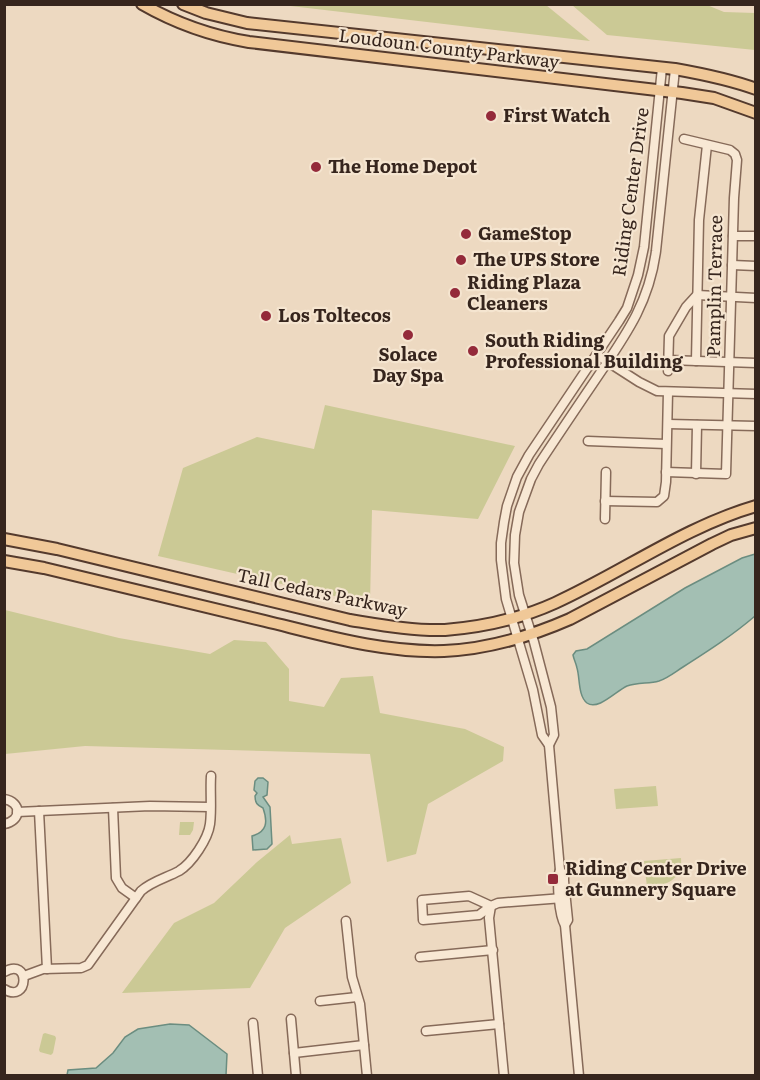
<svg xmlns="http://www.w3.org/2000/svg" width="760" height="1080" font-family="Literata,serif">
	<style>
		.green { fill: #cbc995 }
		.water { fill: #a3bfb3; stroke: #6b8d80; stroke-width: 1.5 }
		.lines { fill: none; stroke-linecap: round; stroke-linejoin: round }
		.minor-casing { stroke: #866a59; stroke-width: 11 }
		.major-casing { stroke: #543a2d; stroke-width: 14 }
		.minor { stroke: #f8e8d4; stroke-width: 8 }
		.major { stroke: #f0c898; stroke-width: 10 }
		.poi-dot { fill: #942a3a; stroke: #f5e5d0; stroke-width: 2 }
		.labels { text-anchor: middle; stroke-width: 4.5; stroke-linejoin: round; paint-order: stroke }
		.street-label { font-size: 18px; fill: #36251d; stroke: #f5e5d0 }
		.poi-label { font-size: 18px; font-weight: bold; fill: #36251d; stroke: #f5e5d0; text-anchor: start }
	</style>
	<rect width="100%" height="100%" fill="#edd9c1"/>
	<g class="green">
		<polygon points="282,5 546,5 590,41"/>
		<polygon points="572,5 707,5 724,12 755,13 755,50 607,35"/>
		<polygon points="325,405 515,446 478,519 372,510 370,604 158,556 183,468 257,437 314,449"/>
		<polygon points="5,610 119,638 210,654 234,640 266,642 289,669 289,701 324,707 341,678 373,676 380,713 465,729 504,747 503,761 428,804 416,854 387,862 370,754 85,746 5,754"/>
		<polygon points="656,786 658,806 616,809 614,789"/>
		<polygon points="180,822 194,822 193,830 190,835 179,835"/>
		<polygon points="290,835 292,844 341,838 351,883 285,928 250,988 122,993 174,923 214,903 257,862"/>
		<path d="M681,858C683,880 665,886 647,887L644,861Z"/>
		<polygon points="45,1033 55,1036 56,1038 53,1053 51,1055 40,1052 39,1050 43,1034"/>
	</g>
	<g class="water">
		<path d="M755,554V616C733,635 708,651 683,667C675,672 668,678 659,681C649,684 638,682 627,686C616,691 598,711 587,703C578,696 580,678 577,668C576,663 574,660 573,655L576,651L587,649L685,588L742,558Z"/>
		<path d="M258,778H263L268,782L267,795L263,797L270,807L272,844L267,849L253,850L252,836C267,832 268,822 263,808C257,805 255,803 255,796L257,793L254,790L255,781Z"/>
		<polygon points="170,1024 189,1025 227,1054 226,1075 67,1075 68,1070 96,1068 113,1053 125,1037 138,1029"/>
	</g>
	<g class="lines">
		<defs>
			<g id="minor">
				<polyline points="733,236 756,236"/>
				<polyline points="732,265 756,266"/>
				<polyline points="597,355 639,382 657,391 756,394"/>
				<polyline points="668,360 756,363"/>
				<polyline points="696,361 699,220 707,145"/>
				<polyline points="668,371 669,336 686,307 697,295 756,298"/>
				<polyline points="668,424 756,426"/>
				<polyline points="588,441 666,444"/>
				<polyline points="666,472 726,474 734,198 737,160 735,154 730,150 684,139"/>
				<polyline points="696,474 697,425"/>
				<polyline points="605,501 657,502 664,496 666,482 668,392"/>
				<polyline points="605,519 606,472"/>
				<path d="M549,745L554,735L551,707L534,642L519,595L514,563L515,535L519,512L531,479L539,464C558,435 577,407 596,379C625,336 649,304 656,251L675,69"/>
				<path d="M4,799C22,802 22,821 4,824"/>
				<polyline points="113,808 116,878 122,888 136,898"/>
				<polyline points="39,811 47,969"/>
				<polyline points="17,812 150,806 210,807"/>
				<path d="M560,870C556,880 559,916 565,925L579,1076"/>
				<polyline points="491,906 469,896 422,900 423,920 479,915 491,906 498,903 563,898"/>
				<polyline points="491,906 489,918 504,1076"/>
				<polyline points="346,921 352,977 360,1004 367,1076"/>
				<polyline points="565,925 568,920 564,881 564,876 560,870 549,745 542,735 533,690 506,599 501,560 501,543 504,522 507,506 517,477 529,455 619,321 627,308 638,275 644,247 662,68"/>
				<polyline points="420,957 493,950"/>
				<path d="M4,972C31,956 29,1005 4,989"/>
				<path d="M24,976L43,969L81,968L88,965L141,891C152,881 166,878 179,871C192,863 208,839 210,824C212,809 210,792 211,776"/>
				<polyline points="320,1001 357,997"/>
				<polyline points="291,1019 296,1076"/>
				<polyline points="253,1023 258,1076"/>
				<polyline points="426,1031 499,1024"/>
				<polyline points="294,1053 364,1045"/>
			</g>
			<g id="major">
				<path d="M142,4C175,23 212,36 249,42L682,93L714,98L756,113"/>
				<path d="M183,4L206,13L247,23L675,69C703,74 729,79 756,89"/>
				<path d="M4,539L57,549L350,620C381,625 413,631 445,630C482,627 522,618 555,603C623,572 684,527 756,506"/>
				<path d="M4,561L44,568C118,586 191,603 265,621C323,635 383,653 444,651C488,649 529,637 570,619L712,544L731,535L756,528"/>
			</g>
		</defs>
		<use href="#minor" class="minor-casing"/>
		<use href="#major" class="major-casing"/>
		<use href="#minor" class="minor"/>
		<use href="#major" class="major"/>
	</g>
	<g class="poi-dot">
		<circle cx="491" cy="116" r="6"/>
		<circle cx="316" cy="167" r="6"/>
		<circle cx="466" cy="234" r="6"/>
		<circle cx="461" cy="260" r="6"/>
		<circle cx="455" cy="293" r="6"/>
		<circle cx="266" cy="316" r="6"/>
		<circle cx="408" cy="335" r="6"/>
		<circle cx="473" cy="351" r="6"/>
		<rect x="547" y="873" width="12" height="12" rx="3"/>
	</g>
	<g class="labels">
		<g class="street-label">
			<text transform="translate(449 49) rotate(7)" y="6">Loudoun County Parkway</text>
			<text transform="translate(631 192) rotate(-82)" y="6">Riding Center Drive</text>
			<text transform="translate(715 286) rotate(-89)" y="6">Pamplin Terrace</text>
			<text transform="translate(322 593) rotate(12)" y="6">Tall Cedars Parkway</text>
		</g>
		<g class="poi-label">
			<text x="503" y="122">First Watch</text>
			<text x="328" y="173">The Home Depot</text>
			<text x="478" y="240">GameStop</text>
			<text x="473" y="266">The UPS Store</text>
			<text x="467" y="289">Riding Plaza<tspan x="467" dy="21">Cleaners</tspan></text>
			<text x="278" y="322">Los Toltecos</text>
			<text x="485" y="347">South Riding<tspan x="485" dy="21">Professional Building</tspan></text>
			<text x="408" y="361" text-anchor="middle">Solace<tspan x="408" dy="21">Day Spa</tspan></text>
			<text x="565" y="875">Riding Center Drive<tspan x="565" dy="21">at Gunnery Square</tspan></text>
		</g>
	</g>
	<rect width="760" height="1080" fill="none" stroke="#36251d" stroke-width="12"/>
</svg>
